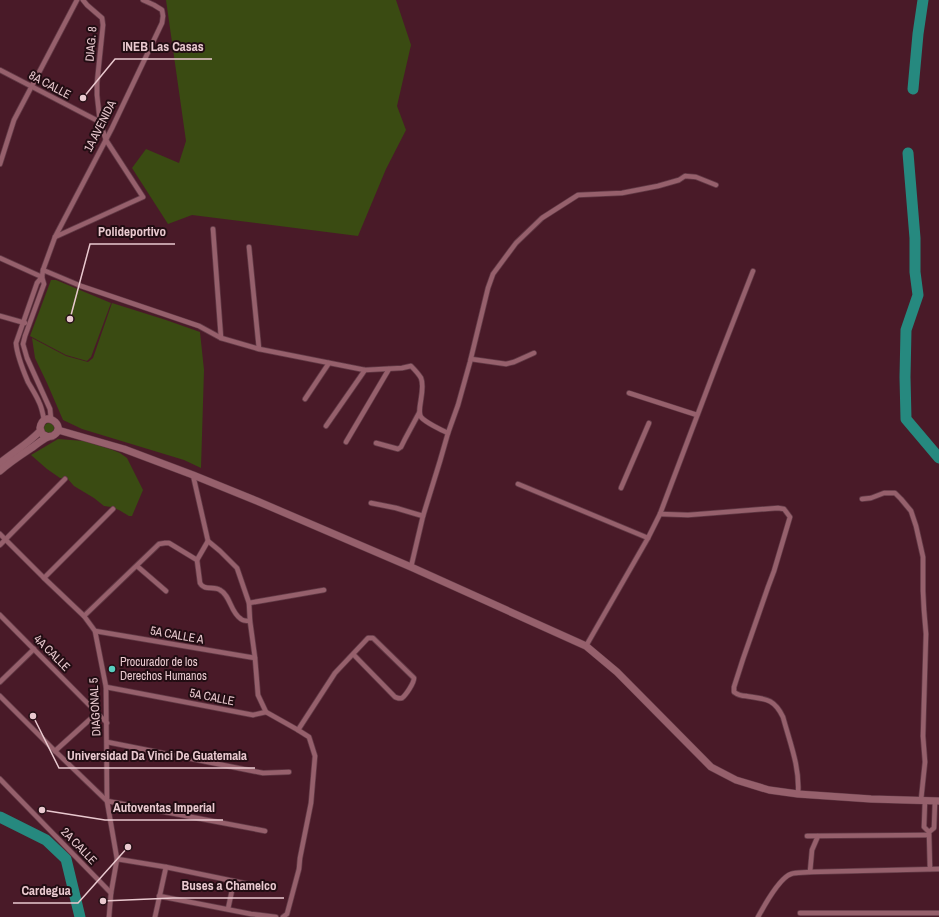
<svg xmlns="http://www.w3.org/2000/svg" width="939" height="917" font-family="'Archivo Narrow',sans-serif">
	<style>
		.green { fill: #3a4b12 }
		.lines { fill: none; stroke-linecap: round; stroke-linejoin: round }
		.river { stroke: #26897f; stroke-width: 11 }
		.minor-casing { stroke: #623a46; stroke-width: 6 }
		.secondary-casing { stroke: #623a46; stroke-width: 8 }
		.minor { stroke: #96606c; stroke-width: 4.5 }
		.secondary { stroke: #96606c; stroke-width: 7 }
		.poi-dot { fill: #58cec0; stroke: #220d13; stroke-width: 1.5 }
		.labels { text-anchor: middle; stroke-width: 4; stroke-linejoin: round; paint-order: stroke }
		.street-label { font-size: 12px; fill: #e9c9cf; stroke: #220d13 }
		.poi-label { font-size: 12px; fill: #e9c9cf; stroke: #220d13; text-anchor: start }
		.leader { fill: none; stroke: #e9c9cf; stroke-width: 1.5 }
		.callout-dot { fill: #e9c9cf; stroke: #220d13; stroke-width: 1.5 }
		.callout-label { font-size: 13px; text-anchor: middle; font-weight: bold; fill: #e9c9cf; stroke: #220d13; stroke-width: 4; stroke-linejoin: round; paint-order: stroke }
	</style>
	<rect width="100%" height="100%" fill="#491a28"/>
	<g class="green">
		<polygon points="166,0 396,0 411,45 397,106 406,130 386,169 358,236 192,215 168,224 132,168 146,149 179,163 186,141"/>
		<polygon points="51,280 56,280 111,303 91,357 87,361 66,355 30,336"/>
		<polygon points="112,303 166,320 200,332 204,370 201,468 184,460 82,429 63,420 47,383 35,358 32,338 66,356 88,362 93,358"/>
		<circle cx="49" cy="428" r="5"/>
		<polygon points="58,439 84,441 110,449 120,453 127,458 143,490 132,516 129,516 119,510 111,507 104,506 94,498 74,486 67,478 60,478 47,469 31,455"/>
	</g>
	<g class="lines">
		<g class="river">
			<polyline points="913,89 918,34 923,0"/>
			<polyline points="908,153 915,238 915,272 918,295 906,330 905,377 906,419 939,458"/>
			<polyline points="0,817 46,840 66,859 80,917"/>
		</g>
		<defs>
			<g id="minor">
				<polyline points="83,0 87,5 102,18 103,25 97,83 97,95 100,122"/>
				<polyline points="0,70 100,122 106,140 143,197 55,237"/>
				<polyline points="0,164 14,120 77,0"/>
				<polyline points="213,229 221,338"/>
				<polyline points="249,247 259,349"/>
				<polyline points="0,258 42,277"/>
				<path d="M43,270L81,286L199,326L221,338L259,349L365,370L402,368L411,366C414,369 418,373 421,378C426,390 416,410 421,417C425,422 441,430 448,433"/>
				<path d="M42,277L37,283L16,343C17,356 23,370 28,382C32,389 36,395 39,402C42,408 43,414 44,420"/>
				<polyline points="0,316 25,323"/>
				<polyline points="471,359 506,364 514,362 534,353"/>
				<polyline points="629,393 697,415"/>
				<polyline points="305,399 329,363"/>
				<polyline points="51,419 50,409 27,358 23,344 25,336 44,284 42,277 43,270 55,237 112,128 162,23 163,16 162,10 154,5 143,0"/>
				<polyline points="326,426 365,370"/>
				<polyline points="346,442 389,369"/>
				<polyline points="376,443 398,449 401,447 405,439 419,413"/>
				<polyline points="193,475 208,541 220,551 237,568 249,603 250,621 255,658 258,695 266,712 298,730 309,737 315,756 311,803 300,858 299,869 287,914 283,917"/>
				<polyline points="518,484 648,538"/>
				<polyline points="621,488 649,423"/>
				<polyline points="862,499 871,498 884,493 895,493 901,499 911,511 916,526 923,557 923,591 924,610 926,634 923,736 925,762 921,800"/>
				<polyline points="371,503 396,508 423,516"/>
				<path d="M660,514L688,515L778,508L784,509L790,517L774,571L768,587L743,659L734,687V692C738,695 741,696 746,696C765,699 774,698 783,717C790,743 800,767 798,794"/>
				<polyline points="0,534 44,578 84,616 95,631 106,687 107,801 117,859 111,893 109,917"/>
				<polyline points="0,545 65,479"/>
				<path d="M197,560L200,583C204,591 214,586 220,590C231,596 230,612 241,619C243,621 247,621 250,621"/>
				<polyline points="137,566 166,591"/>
				<polyline points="411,567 423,516 440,461 448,433 458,405 470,362 488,288 493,274 516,243 542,218 578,195 622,193 658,186 679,180 685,176 696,177 716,185"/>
				<polyline points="44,578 113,509"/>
				<polyline points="249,603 324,590"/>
				<polyline points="0,615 107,723"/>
				<polyline points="84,616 159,544 165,543 169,543 197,560 208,541"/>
				<polyline points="95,631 255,658"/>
				<polyline points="586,646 648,538 660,514 716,366 753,271"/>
				<polyline points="0,682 34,649"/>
				<polyline points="106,687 253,715 266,712"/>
				<polyline points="0,696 55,751 107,801 265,831"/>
				<path d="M298,730L335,673L368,638H373L414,678C414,683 406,695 402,698C399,699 398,698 395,697L353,654"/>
				<polyline points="107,742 263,773 289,772"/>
				<polyline points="55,751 97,713"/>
				<polyline points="0,779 111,893"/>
				<polyline points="925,800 924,827 929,832 930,869"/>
				<polyline points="929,832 934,828 935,801"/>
				<polyline points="807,836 929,835"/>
				<polyline points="117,859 166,867 248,884"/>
				<polyline points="810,872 812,850 818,836"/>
				<polyline points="159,896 251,914 276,917"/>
				<polyline points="228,909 234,881"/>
				<polyline points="800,913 939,913"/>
				<polyline points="155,917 166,867"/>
				<path d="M758,917C764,906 779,878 791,874C797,872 804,873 810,872L939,869"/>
			</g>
			<g id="secondary">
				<polyline points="58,430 124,449 193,475 257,501 411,567 586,646 617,672 711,767 736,780 769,790 798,794 871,799 939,801"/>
				<path d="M0,463C13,452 28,444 40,431"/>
				<path d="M0,471C10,462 21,455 33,447C37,444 43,439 48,437C52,435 50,438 54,435C68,426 43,408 40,428L42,434L48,437"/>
			</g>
		</defs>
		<use href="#minor" class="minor-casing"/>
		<use href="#secondary" class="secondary-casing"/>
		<use href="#minor" class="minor"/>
		<use href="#secondary" class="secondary"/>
	</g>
	<circle class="poi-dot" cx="112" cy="669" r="4"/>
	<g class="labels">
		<g class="street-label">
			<text transform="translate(91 44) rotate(-85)" y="4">DIAG. 8</text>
			<text transform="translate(50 85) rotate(28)" y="4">8A CALLE</text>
			<text transform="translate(100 126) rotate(-63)" y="4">1A AVENIDA</text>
			<text transform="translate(177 635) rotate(10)" y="4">5A CALLE A</text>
			<text transform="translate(52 653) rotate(45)" y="4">4A CALLE</text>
			<text transform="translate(212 697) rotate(11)" y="4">5A CALLE</text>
			<text transform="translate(95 707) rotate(-93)" y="4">DIAGONAL 5</text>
			<text transform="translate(79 846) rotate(46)" y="4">2A CALLE</text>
		</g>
		<g class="poi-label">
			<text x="120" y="666">Procurador de los<tspan x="120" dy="14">Derechos Humanos</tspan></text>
		</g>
	</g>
	<path class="leader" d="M83 98L115 59H212M70 319L90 244H175M33 716L59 768H255M42 810L105 820H223M103 901L173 898H284M128 847L78 903H13"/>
	<g class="callout-dot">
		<circle cx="83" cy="98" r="4"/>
		<circle cx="70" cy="319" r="4"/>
		<circle cx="33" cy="716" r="4"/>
		<circle cx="42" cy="810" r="4"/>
		<circle cx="103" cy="901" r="4"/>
		<circle cx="128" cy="847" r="4"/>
	</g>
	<g class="callout-label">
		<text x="163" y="51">INEB Las Casas</text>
		<text x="132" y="236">Polideportivo</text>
		<text x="157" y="760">Universidad Da Vinci De Guatemala</text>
		<text x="164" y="812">Autoventas Imperial</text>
		<text x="229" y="890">Buses a Chamelco</text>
		<text x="46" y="895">Cardegua</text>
	</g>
</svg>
